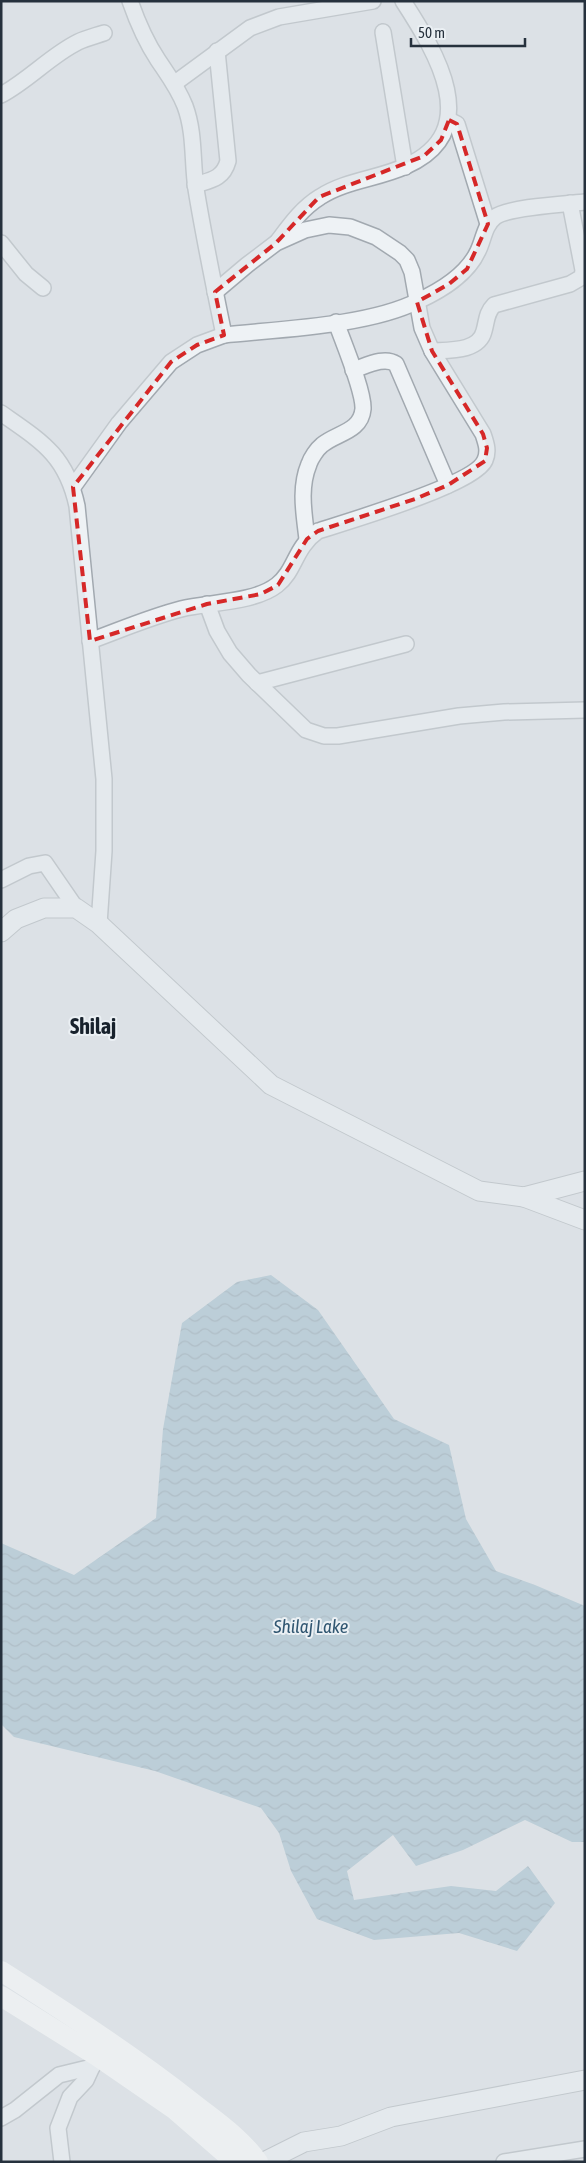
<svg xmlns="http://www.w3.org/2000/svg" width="586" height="2163" font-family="'Asap Condensed',sans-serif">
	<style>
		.water { fill: url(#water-waves) }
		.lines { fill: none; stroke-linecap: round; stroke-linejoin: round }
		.minor-casing { stroke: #a2a9b0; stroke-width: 18 }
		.tertiary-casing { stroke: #a2a9b0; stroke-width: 21 }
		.minor { stroke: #eef2f5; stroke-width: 15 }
		.tertiary { stroke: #eef2f5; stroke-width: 19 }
		.secondary { stroke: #fff; stroke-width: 20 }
		.marked { fill: none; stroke: #d62828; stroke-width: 4; stroke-dasharray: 10 6; stroke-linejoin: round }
		.labels { text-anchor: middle; stroke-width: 4; stroke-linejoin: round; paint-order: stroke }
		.water-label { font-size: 19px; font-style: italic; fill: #305671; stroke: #ebf0f4 }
		.district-label { font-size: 22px; font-weight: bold; fill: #18222d; stroke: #ebf0f4 }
	</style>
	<defs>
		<pattern id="water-waves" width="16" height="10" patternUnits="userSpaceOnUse" patternTransform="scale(1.25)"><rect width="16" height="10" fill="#96b5c7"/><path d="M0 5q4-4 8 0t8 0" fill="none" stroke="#7a94a3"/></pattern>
	</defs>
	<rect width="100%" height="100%" fill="#dce1e6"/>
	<polygon class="water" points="271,1275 318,1310 394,1419 449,1445 466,1519 496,1571 535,1585 585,1606 585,1842 572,1842 525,1820 463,1850 416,1866 393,1835 347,1871 354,1900 451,1886 496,1891 528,1866 555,1903 517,1951 459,1933 374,1940 317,1919 291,1871 279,1833 261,1808 155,1771 14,1737 1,1724 1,1543 74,1575 156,1518 163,1429 182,1323 237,1282"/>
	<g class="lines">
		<defs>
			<g id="minor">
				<polyline points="383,32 405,167"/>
				<polyline points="175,83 250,28 279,17 373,1"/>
				<path d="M1,95C29,80 50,56 78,42C86,38 95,36 104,33"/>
				<polyline points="449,120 457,124 488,224"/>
				<path d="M195,185C211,180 223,179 228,161L217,51"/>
				<path d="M278,241C290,225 302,208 320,197C346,180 378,179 406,166C485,131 436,52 403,1"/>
				<polyline points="1,243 26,274 43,288"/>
				<path d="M224,335C280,329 368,326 418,301C442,290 467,275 478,251C484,239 484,226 495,217C508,207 566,204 585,202"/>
				<path d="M432,351C449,350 479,352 484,331C487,321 486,313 494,305L570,284L582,277L583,270L570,203"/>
				<path d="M353,370C366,366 384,356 396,364L448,485"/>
				<path d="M1,413C41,441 66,455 77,506L104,779V851L99,924"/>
				<path d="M73,487L119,423L171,362L197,345L224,335C214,286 204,238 196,189C192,161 195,133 185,106C178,88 168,75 158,60C146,42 137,21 130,1"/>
				<path d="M307,539C304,513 299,488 309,464C311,458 317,449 322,445C336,433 361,432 363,409C364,391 343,342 336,322"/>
				<polyline points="207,604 217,631 230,653 249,675 306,730 324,736 338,736 459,716 504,712 585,710"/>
				<path d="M90,641C120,630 150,617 181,609C209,602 254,603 277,585C296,570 294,548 318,531C346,522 476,484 485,460C489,451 486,443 483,434L432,351L422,328L412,272L407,260L400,253L376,237L350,227L329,225L305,230L276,243L247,265L215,292"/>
				<polyline points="257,683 406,644"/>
				<polyline points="1,880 29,866 45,863 76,908"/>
				<polyline points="1,2118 15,2110 59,2075 92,2067"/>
				<polyline points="62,2162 58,2128 70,2097 86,2080 97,2056"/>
				<polyline points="504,2162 585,2149"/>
			</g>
			<g id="tertiary">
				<polyline points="1,932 16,919 44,908 76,908 99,924 271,1085 479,1191 524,1197 585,1181"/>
				<polyline points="524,1197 585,1220"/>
				<polyline points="264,2162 304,2142 341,2136 391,2117 585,2080"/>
			</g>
		</defs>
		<use href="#minor" class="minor-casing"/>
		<use href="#tertiary" class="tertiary-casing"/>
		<use href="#minor" class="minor"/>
		<use href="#tertiary" class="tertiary"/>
		<g class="secondary">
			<path d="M1,1971C67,2013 132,2055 193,2103C217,2122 240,2137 258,2162"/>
			<polyline points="1,1996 97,2056 174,2109 235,2162"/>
		</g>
	</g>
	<path d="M0 0H586V2163H0ZM449,120L457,124L488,224L467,269L449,284L417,302L432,351L483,434L487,448L485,461L448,485L415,499L318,531L307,539L278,585L261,594L207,604L90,641L73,487L171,362L197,345L224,335L215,292L276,243L319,197L424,156L441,140Z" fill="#dce1e6" fill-opacity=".55" fill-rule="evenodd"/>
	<path class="marked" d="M449,120L457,124L488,224L467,269L449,284L417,302L432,351L483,434L487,448L485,461L448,485L415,499L318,531L307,539L278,585L261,594L207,604L90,641L73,487L171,362L197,345L224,335L215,292L276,243L319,197L424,156L441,140Z"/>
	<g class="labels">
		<g class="water-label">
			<text x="311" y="1633">Shilaj Lake</text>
		</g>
		<g class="district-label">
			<text x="93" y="1034">Shilaj</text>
		</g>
	</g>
	<rect width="586" height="2163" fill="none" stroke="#26313d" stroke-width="5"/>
	<path d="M411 38v8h114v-8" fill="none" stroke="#26313d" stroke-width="2.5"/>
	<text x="418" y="38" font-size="15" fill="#26313d" stroke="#ebf0f4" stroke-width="4" paint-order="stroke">50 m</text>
</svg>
